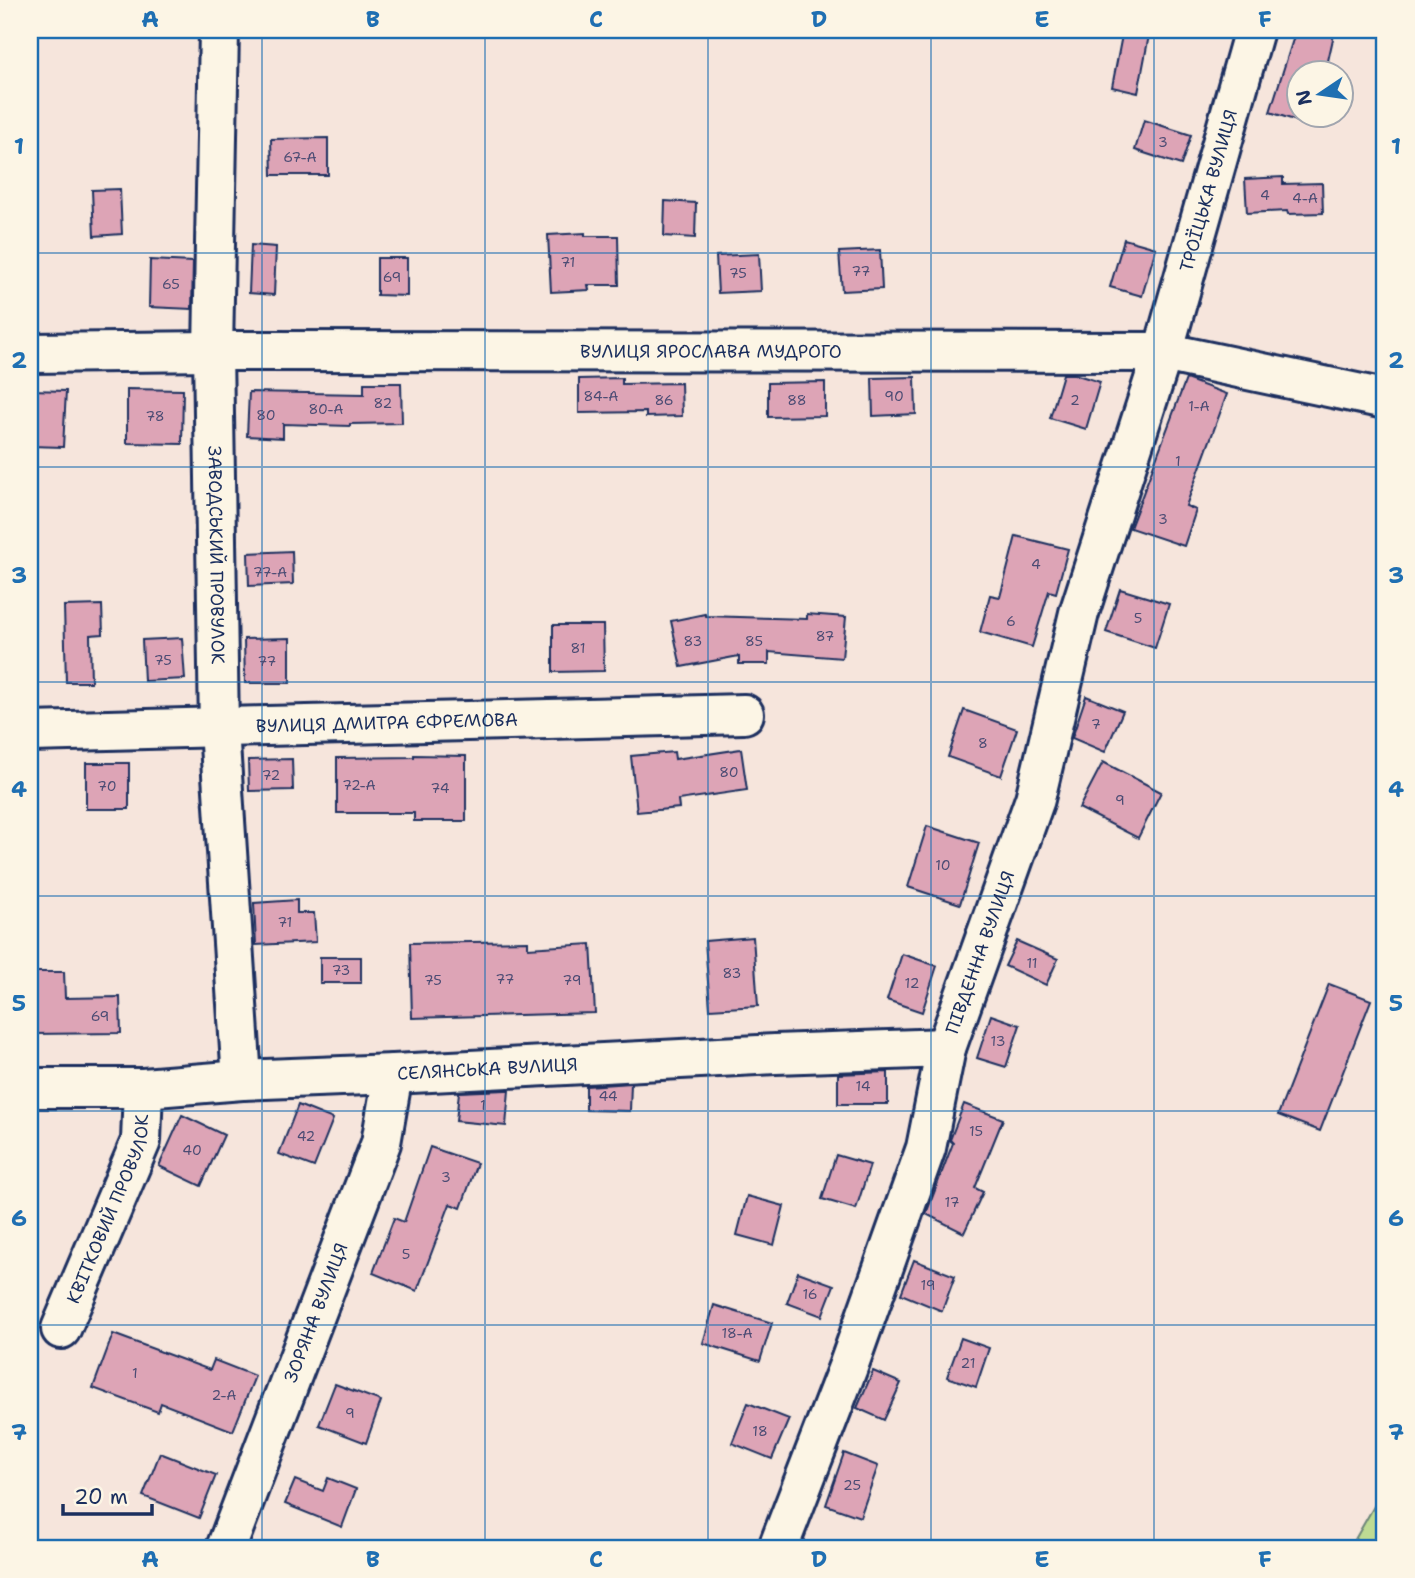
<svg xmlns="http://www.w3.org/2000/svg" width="1415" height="1578" font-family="'Shantell Sans',sans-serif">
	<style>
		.green { fill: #bedb93; stroke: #6c8578; stroke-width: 2 }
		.building { fill: #dda4b6; stroke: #1b2f5e; stroke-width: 2 }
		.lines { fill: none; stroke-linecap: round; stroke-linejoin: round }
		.minor-casing { stroke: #1b2f5e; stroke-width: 44 }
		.minor { stroke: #fcf5e5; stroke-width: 38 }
		.grid { fill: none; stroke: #1f6fb2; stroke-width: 2; stroke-opacity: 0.55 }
		.labels { text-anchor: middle; stroke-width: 5; stroke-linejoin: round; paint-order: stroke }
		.number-label { font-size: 14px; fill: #4c4c74 }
		.street-label { font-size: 18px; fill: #1b2f5e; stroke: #fcf5e5 }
		.neatline { fill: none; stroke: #1f6fb2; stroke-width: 2.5 }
		.grid-label { font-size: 23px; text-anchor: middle; font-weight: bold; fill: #1f6fb2 }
	</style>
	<rect width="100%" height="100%" fill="#f6e5dc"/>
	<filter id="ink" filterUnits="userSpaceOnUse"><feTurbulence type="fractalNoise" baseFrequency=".0143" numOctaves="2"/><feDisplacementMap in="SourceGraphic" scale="14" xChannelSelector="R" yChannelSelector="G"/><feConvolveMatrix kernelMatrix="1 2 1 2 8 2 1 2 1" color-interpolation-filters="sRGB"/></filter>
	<g filter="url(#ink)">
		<polygon class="green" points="1385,1487 1385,1548 1350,1548"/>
		<g class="building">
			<polygon points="1123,30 1150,30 1138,93 1112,87"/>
			<polygon points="1296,30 1335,30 1325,74 1299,74 1299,116 1315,116 1312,126 1270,112"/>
			<polygon points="1144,120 1191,135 1181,165 1135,150"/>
			<polygon points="328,138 328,175 272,175 271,139"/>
			<polygon points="1283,177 1283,184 1322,183 1323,213 1288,214 1287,211 1247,213 1245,179"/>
			<polygon points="120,189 122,234 94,236 92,190"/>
			<polygon points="665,201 696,203 695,238 664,236"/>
			<polygon points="585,233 585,236 618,236 619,285 588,285 589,290 551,292 548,235"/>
			<polygon points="1124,239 1156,248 1142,296 1110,287"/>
			<polygon points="251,245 276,247 274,295 249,293"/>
			<polygon points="880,250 882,289 842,291 839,252"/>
			<polygon points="759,254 761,291 718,293 716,256"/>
			<polygon points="377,258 407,258 407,296 377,295"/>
			<polygon points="150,260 193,262 192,309 149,307"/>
			<polygon points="1063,374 1074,374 1100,382 1086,429 1050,418"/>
			<polygon points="915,377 916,414 873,416 872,378"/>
			<polygon points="622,378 622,384 681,383 682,416 646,417 646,412 579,413 579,379"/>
			<polygon points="1186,379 1227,394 1186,506 1196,510 1184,546 1130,528"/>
			<polygon points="825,382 825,416 768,417 768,383"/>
			<polygon points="364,383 401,383 402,423 350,424 350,426 283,424 283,438 247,436 249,392 364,394"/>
			<polygon points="127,389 183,390 182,444 127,443"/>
			<polygon points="30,390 66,391 63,447 30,446"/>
			<polygon points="1016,536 1068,549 1056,593 1049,591 1032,647 980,632 990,595 1000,597"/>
			<polygon points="292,551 293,584 249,586 248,553"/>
			<polygon points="1120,589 1169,604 1155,648 1106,632"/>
			<polygon points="102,605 103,634 90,635 91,682 66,682 64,606"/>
			<polygon points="705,614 706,616 807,619 807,614 846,617 842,658 769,652 769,664 739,664 739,656 681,667 671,621"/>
			<polygon points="553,625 603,625 604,671 553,672"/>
			<polygon points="182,638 185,679 144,681 142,640"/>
			<polygon points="290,638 290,683 245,683 244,639"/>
			<polygon points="1086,696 1123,711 1105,752 1072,738"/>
			<polygon points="964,710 1017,729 1001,776 948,757"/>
			<polygon points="741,749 747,790 678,800 679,808 637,812 631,756 674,752 675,759"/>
			<polygon points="414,755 466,756 466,821 414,821 414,813 337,813 337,758 414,757"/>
			<polygon points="292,759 293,790 249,791 248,760"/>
			<polygon points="1103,762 1161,792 1138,838 1079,808"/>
			<rect x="86" y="763" width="43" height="46"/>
			<polygon points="927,826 979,843 960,904 908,887"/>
			<polygon points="297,900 297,913 314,913 316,942 256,945 254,903"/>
			<polygon points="753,937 758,1006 710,1009 705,941"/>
			<polygon points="528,941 528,948 591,944 595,1013 412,1018 410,943"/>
			<polygon points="1017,941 1058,959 1046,985 1005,966"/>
			<polygon points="902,954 937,966 922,1012 887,1000"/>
			<rect x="320" y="957" width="41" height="26"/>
			<polygon points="30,972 64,972 65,998 120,997 121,1033 31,1034"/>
			<polygon points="1329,984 1371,1000 1320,1131 1278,1115"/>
			<polygon points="991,1015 1020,1025 1006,1067 977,1058"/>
			<polygon points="888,1072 888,1104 838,1104 838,1074"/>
			<polygon points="631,1083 630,1111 586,1110 586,1086"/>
			<polygon points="506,1090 509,1090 506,1126 456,1121 459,1092"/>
			<polygon points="964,1104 1003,1119 975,1188 983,1192 964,1233 926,1214 953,1143 950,1140"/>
			<polygon points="298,1105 333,1119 314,1167 279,1154"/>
			<polygon points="182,1115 224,1135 201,1186 159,1166"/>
			<polygon points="430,1147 477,1163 461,1208 450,1204 417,1291 373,1273 394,1218 404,1222"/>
			<polygon points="836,1155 870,1165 856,1209 822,1199"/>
			<polygon points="747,1196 784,1206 774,1245 737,1235"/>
			<polygon points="914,1260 955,1276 942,1311 901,1294"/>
			<polygon points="798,1272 834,1285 822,1316 787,1303"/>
			<polygon points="714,1305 772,1323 760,1361 703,1343"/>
			<polygon points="113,1334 210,1370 214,1360 255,1376 233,1431 161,1403 158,1412 93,1388"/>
			<polygon points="961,1338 989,1348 976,1387 947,1377"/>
			<polygon points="873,1371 901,1383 884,1420 857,1408"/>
			<polygon points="335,1384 381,1401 366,1443 319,1425"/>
			<polygon points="748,1403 789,1419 772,1459 732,1443"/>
			<polygon points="160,1453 216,1475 199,1518 143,1496"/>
			<polygon points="844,1453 878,1466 860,1517 826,1505"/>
			<polygon points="328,1478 356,1489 342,1527 285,1504 295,1480 323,1491"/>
		</g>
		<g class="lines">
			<defs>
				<g id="minor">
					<path id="s1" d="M219,30L213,351L219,729L242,1080"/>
					<path id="s2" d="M30,353L213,351L1163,352L1385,399"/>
					<path id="s3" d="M30,732L744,714"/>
					<path id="s4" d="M30,1088H143L242,1080L393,1074L775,1054L946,1048"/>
					<path id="s5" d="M61,1329L141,1141L143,1088"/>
					<path id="s6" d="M226,1548L381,1143L393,1074"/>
					<path id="s7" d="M778,1548L848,1367L926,1148L946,1048L1035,799L1079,613L1163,352L1254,30"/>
				</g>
			</defs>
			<use href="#minor" class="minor-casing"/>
			<use href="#minor" class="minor"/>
		</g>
	</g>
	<path class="grid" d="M262,30V1548M485,30V1548M708,30V1548M931,30V1548M1154,30V1548M30,253H1385M30,467H1385M30,682H1385M30,896H1385M30,1111H1385M30,1325H1385"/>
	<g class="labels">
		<g class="number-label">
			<text x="1163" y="147">3</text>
			<text x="300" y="162">67-А</text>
			<text x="1265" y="200">4</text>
			<text x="1305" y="203">4-А</text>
			<text x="568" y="267">71</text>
			<text x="861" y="276">77</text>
			<text x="738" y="278">75</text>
			<text x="392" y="282">69</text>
			<text x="171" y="289">65</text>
			<text x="601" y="401">84-А</text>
			<text x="894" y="401">90</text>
			<text x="664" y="405">86</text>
			<text x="797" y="405">88</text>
			<text x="1075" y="405">2</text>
			<text x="383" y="408">82</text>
			<text x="1199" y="411">1-А</text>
			<text x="326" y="414">80-А</text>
			<text x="266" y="420">80</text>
			<text x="155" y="421">78</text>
			<text x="1178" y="466">1</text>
			<text x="1163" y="524">3</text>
			<text x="1036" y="569">4</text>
			<text x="270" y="577">77-А</text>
			<text x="1138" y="623">5</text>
			<text x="1011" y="626">6</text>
			<text x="825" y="641">87</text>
			<text x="693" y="646">83</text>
			<text x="754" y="646">85</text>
			<text x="578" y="653">81</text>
			<text x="163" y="665">75</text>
			<text x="267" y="666">77</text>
			<text x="1096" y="729">7</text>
			<text x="983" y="748">8</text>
			<text x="729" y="777">80</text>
			<text x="271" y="780">72</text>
			<text x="359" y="790">72-А</text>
			<text x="107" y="791">70</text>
			<text x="440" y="793">74</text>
			<text x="1120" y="805">9</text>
			<text x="943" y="870">10</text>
			<text x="285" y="927">71</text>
			<text x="1032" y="968">11</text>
			<text x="341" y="975">73</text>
			<text x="732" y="978">83</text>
			<text x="505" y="984">77</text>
			<text x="433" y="985">75</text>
			<text x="572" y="985">79</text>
			<text x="912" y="988">12</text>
			<text x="100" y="1021">69</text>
			<text x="998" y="1046">13</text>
			<text x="863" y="1091">14</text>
			<text x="608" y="1101">44</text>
			<text x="483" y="1110">1</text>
			<text x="976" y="1136">15</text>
			<text x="306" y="1141">42</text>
			<text x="192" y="1155">40</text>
			<text x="446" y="1182">3</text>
			<text x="952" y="1207">17</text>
			<text x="406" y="1259">5</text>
			<text x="928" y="1290">19</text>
			<text x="810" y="1299">16</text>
			<text x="737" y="1338">18-А</text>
			<text x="968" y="1368">21</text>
			<text x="135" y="1378">1</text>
			<text x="224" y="1400">2-А</text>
			<text x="350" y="1418">9</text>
			<text x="760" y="1436">18</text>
			<text x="852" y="1490">25</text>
		</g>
		<g class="street-label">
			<text dy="6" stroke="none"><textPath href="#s7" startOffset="1426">ТРОЇЦЬКА ВУЛИЦЯ</textPath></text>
			<text dy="6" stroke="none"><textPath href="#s2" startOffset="681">ВУЛИЦЯ ЯРОСЛАВА МУДРОГО</textPath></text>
			<text dy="6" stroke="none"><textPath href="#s1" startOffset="525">ЗАВОДСЬКИЙ ПРОВУЛОК</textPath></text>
			<text dy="6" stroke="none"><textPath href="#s3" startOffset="357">ВУЛИЦЯ ДМИТРА ЄФРЕМОВА</textPath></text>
			<text dy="6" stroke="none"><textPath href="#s7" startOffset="630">ПІВДЕННА ВУЛИЦЯ</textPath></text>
			<text dy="6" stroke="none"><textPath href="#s4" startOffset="458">СЕЛЯНСЬКА ВУЛИЦЯ</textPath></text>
			<text dy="6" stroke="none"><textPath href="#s5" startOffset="130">КВІТКОВИЙ ПРОВУЛОК</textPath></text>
			<text dy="6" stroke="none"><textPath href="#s6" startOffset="252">ЗОРЯНА ВУЛИЦЯ</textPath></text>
		</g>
	</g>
	<rect width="1415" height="1578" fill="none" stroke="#fcf5e5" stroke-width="77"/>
	<g transform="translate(1320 94) rotate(257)"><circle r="33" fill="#fcf5e5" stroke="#a2a6af" stroke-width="2"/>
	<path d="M0-5L12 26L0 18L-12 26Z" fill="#1f6fb2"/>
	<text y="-10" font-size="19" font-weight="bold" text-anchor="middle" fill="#1b2f5e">N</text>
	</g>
	<path d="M63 1504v10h89v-10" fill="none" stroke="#1b2f5e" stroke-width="3.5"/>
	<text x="74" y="1504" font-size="21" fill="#1b2f5e" stroke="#fcf5e5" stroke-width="5" paint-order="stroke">20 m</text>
	<rect x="38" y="38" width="1338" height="1502" class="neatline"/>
	<g class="grid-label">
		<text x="150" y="27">A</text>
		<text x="373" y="27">B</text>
		<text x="596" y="27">C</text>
		<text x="819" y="27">D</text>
		<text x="1042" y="27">E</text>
		<text x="1265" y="27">F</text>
		<text x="19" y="154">1</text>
		<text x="1396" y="154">1</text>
		<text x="19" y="368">2</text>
		<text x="1396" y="368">2</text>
		<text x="19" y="583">3</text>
		<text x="1396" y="583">3</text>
		<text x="19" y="797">4</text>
		<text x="1396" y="797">4</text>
		<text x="19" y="1011">5</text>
		<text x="1396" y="1011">5</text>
		<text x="19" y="1226">6</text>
		<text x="1396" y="1226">6</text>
		<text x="19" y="1440">7</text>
		<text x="1396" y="1440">7</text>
		<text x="150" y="1567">A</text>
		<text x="373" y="1567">B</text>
		<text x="596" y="1567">C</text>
		<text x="819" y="1567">D</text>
		<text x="1042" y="1567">E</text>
		<text x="1265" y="1567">F</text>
	</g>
</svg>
